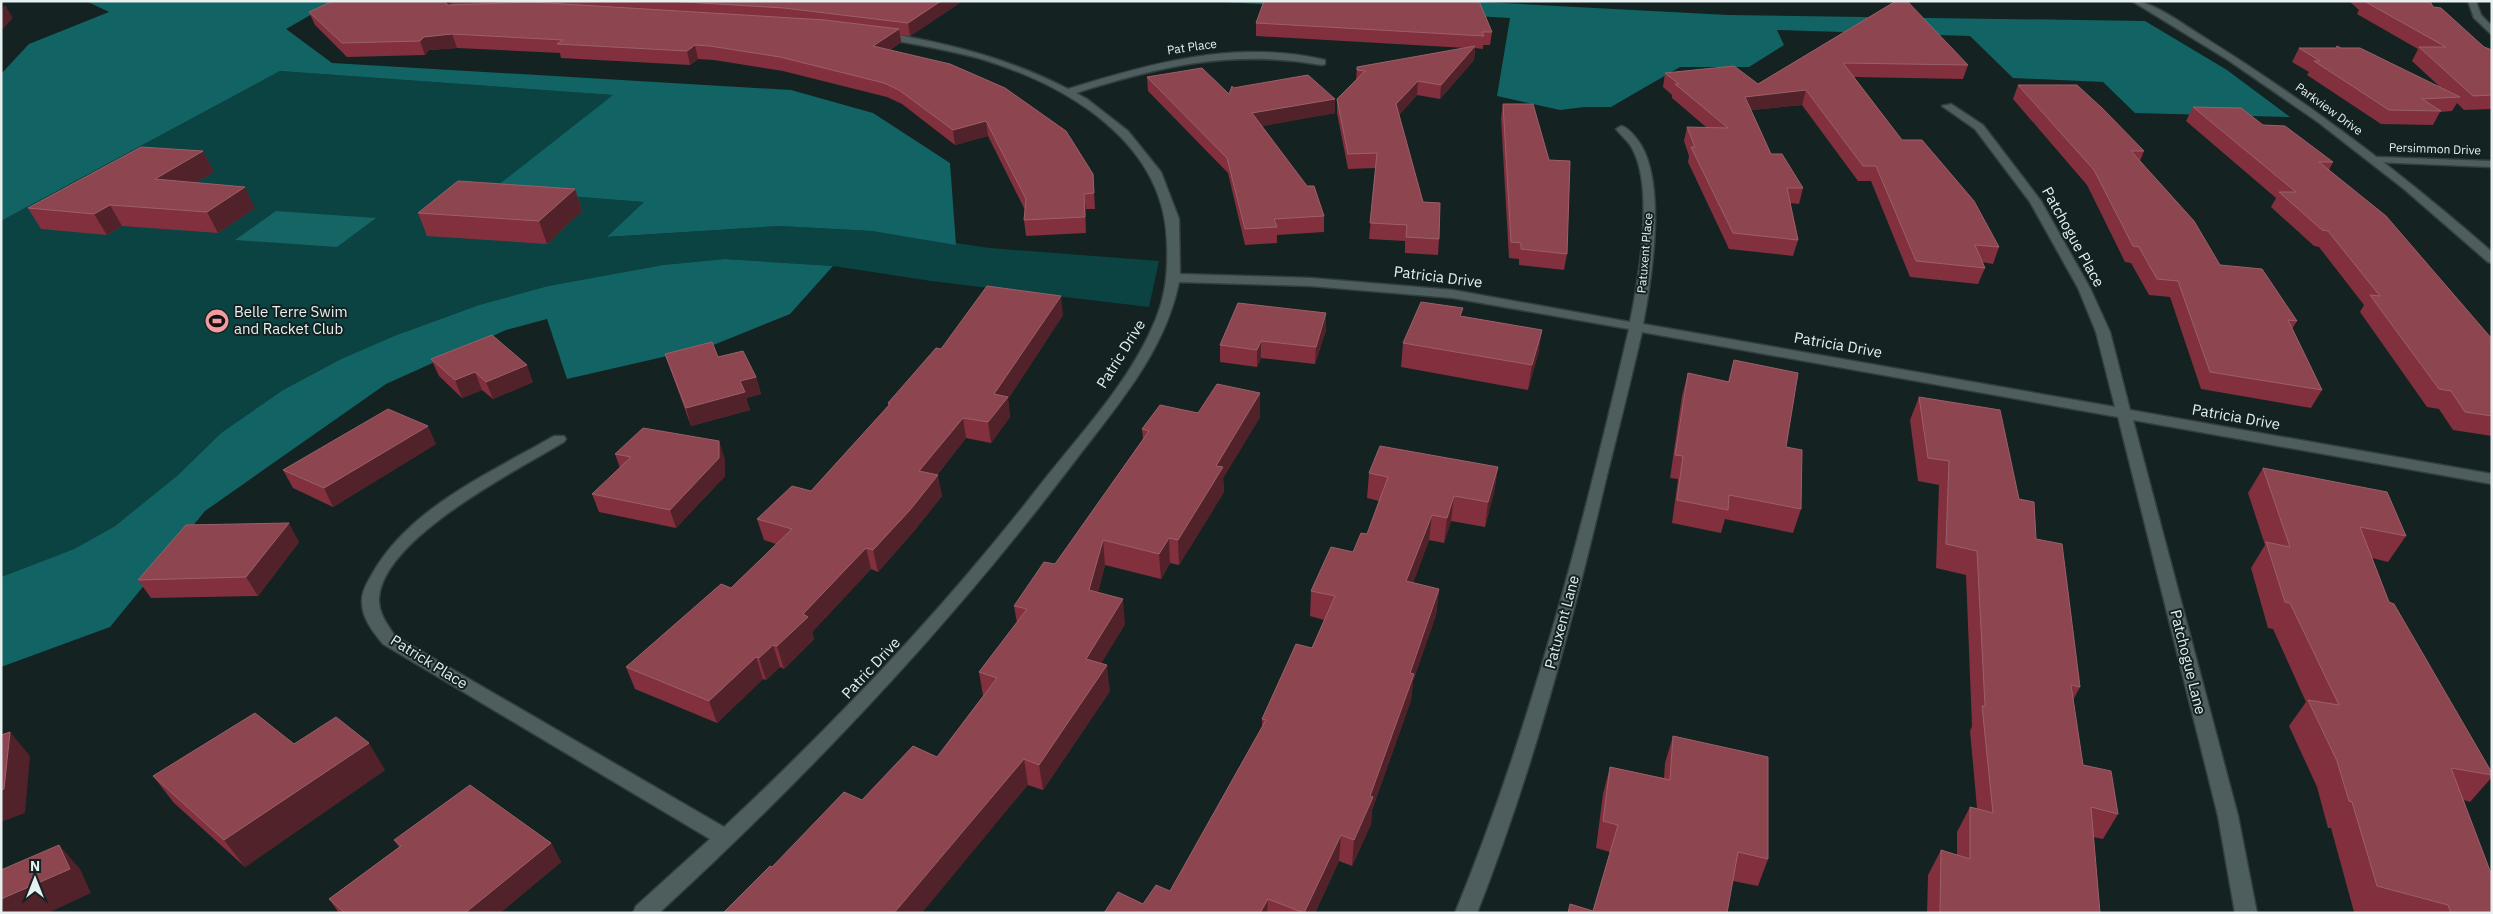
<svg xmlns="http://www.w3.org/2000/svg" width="2493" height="914" font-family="'IBM Plex Sans',sans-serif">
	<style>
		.green { fill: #0a4342 }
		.forest { fill: #126363 }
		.water { fill: #156564 }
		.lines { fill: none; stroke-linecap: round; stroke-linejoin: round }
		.street-casing { stroke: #343e3d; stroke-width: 3 }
		.secondary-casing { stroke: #343e3d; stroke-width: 3 }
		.street { fill: #4e5e5e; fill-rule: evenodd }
		.secondary { fill: #4e5e5e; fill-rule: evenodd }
		.wall { fill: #82303d }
		.shaded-wall { fill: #51222a }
		.building { fill: #8d4550; stroke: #9b6069 }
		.labels { text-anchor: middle; stroke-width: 4; stroke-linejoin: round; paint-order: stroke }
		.far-street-label { font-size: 12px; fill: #e7f0f0; stroke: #142222 }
		.street-label { font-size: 15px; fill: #e7f0f0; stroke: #142222 }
		.poi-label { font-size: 15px; fill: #e7f0f0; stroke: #142222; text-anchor: start }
	</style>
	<rect width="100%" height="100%" fill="#142222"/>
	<polygon class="green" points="280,71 614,95 493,190 645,202 608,237 779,226 872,231 990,248 1159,261 1149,307 931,281 833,266 725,259 663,265 548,286 479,305 394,336 341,359 283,390 221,433 178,475 115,526 74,549 1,577 1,221"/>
	<g class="forest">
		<polygon points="86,1 335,1 286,29 332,63 791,90 873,113 950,163 956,245 872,231 779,226 607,237 644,202 492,190 613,95 280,71 1,221 1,74 29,44 109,12"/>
		<polygon points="1205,1 1465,1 1728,15 2145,21 2227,70 2290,117 2135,113 2103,82 2013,78 1970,36 1777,30 1784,45 1749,67 1680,67 1611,107 1585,107 1560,110 1497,96 1510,18"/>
		<polygon points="725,259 833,266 790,314 711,346 567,379 547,319 506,330 386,384 205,511 110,627 1,667 1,577 74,549 115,526 178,475 221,433 283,390 341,359 394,336 479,305 548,286 663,265"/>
	</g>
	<polygon class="water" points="276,211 376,218 337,247 235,240"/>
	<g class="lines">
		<defs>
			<g id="street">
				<polygon points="2468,1 2476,1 2481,15 2492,26 2492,35 2474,18"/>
				<path d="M881,32C946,43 1009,58 1068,89C1151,63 1238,39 1325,60V64L1322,65C1231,49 1162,66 1076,93L1087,99L1128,131L1161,172L1179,219L1180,274L1311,278L1453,290L1630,322C1639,278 1654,190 1633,150C1629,141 1621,136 1616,129L1621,126C1627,127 1632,133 1636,138C1668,176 1652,277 1643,324L2115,407L2096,332L2078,288L2030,202L1975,129L1942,106L1951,104L1983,125L2041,201L2090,288L2110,332L2130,410L2492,474V484L2133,420L2238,816L2257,913H2235L2218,816L2118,417L1642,332C1631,380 1619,427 1607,475C1572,624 1533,770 1477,913H1455C1532,726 1583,526 1629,329L1453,298L1311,286L1179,282C1165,352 1116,407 1074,462C950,626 810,774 659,913H633L636,906L710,839L383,644C373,632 361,617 362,600C362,591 367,583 371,576C408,508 490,473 554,436H564L566,439L564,442C517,470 383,538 379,598C378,613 387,624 395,636L724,827C836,722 943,610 1037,489C1078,436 1129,384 1155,321C1166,295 1168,271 1167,244C1166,142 1066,84 978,58C945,49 911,44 878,37V33Z"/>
				<polygon points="2378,157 2492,161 2492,167 2374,162 2374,158"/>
			</g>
			<path id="secondary" d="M2132,1C2153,1 2184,25 2202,36C2305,100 2401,172 2492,252V263L2488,262L2404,189L2318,122L2228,60Z"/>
		</defs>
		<use href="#street" class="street-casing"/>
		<use href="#secondary" class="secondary-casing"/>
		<use href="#street" class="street"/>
		<use href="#secondary" class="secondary"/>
	</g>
	<g class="wall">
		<polygon points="333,1 961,1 961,2 910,36 900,35 901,42 890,50 1093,174 1095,209 1086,209 1086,233 1026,236 1024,220 1025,210 988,136 955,145 902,104 887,97 783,71 714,60 698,59 690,65 561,58 560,53 457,48 429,50 425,55 347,57 315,25 309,12"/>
		<polygon points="1896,1 1968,65 1963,79 1854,77 1902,140 1999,247 1993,264 1982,262 1985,268 1978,284 1910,277 1871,181 1858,181 1802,105 1751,110 1771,154 1803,188 1799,204 1790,203 1798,240 1793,256 1729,249 1688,162 1689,156 1684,141 1687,127 1706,127 1672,98 1672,95 1663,87 1665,73 1758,84"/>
		<polygon points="2349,1 2430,1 2433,7 2484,47 2492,50 2492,109 2464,110 2457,103 2452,111 2440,112 2433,125 2381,124 2307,75 2309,72 2292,62 2299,48 2341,48 2439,86 2412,61 2418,49 2357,14 2359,10"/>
		<polygon points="1256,23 1492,32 1490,45 1483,45 1483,49 1475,48 1474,60 1440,99 1417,95 1399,115 1423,202 1439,239 1438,255 1405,253 1405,241 1369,239 1376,168 1348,169 1337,113 1337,99 1356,80 1357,67 1466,48 1256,36"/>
		<polygon points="1147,77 1229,94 1233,88 1335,99 1335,113 1262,126 1307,186 1324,216 1324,232 1277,235 1277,243 1245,245 1228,173 1148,91"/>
		<polygon points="2018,85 2144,151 2140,161 2220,265 2297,321 2292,329 2322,390 2311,408 2201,389 2170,297 2149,295 2131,263 2125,262 2087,185 2013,99"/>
		<polygon points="1503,104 1567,254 1564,270 1519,265 1519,259 1509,258 1501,118"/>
		<polygon points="2193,107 2263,125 2333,162 2329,170 2492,339 2492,436 2453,430 2439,409 2427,407 2360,312 2364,305 2319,247 2314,246 2271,207 2276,198 2186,121"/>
		<polygon points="203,151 214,172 195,183 255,208 218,233 122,226 107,235 41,229 28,208"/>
		<polygon points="575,189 582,211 547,244 427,236 418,213"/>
		<polygon points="1063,315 1008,399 1010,417 991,443 966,438 937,475 942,496 914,531 878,572 871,569 812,632 814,639 784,669 780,667 766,680 763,679 717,723 635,689 626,667 731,588 776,544 764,540 757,519 811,491 888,406 888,403 941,349"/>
		<polygon points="1462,317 1542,330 1538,354 1528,390 1401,367 1403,343"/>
		<polygon points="1326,330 1315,364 1261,358 1257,367 1220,362 1220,345"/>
		<polygon points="665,354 718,357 756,377 761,394 746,398 750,410 691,426 671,371"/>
		<polygon points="431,359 533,382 493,399 482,390 462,398 439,376"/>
		<polygon points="1734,360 1786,447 1801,509 1793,533 1725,519 1721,533 1672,523 1678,479 1670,478 1682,396 1688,373 1728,382"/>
		<polygon points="1919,397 2019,499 2036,539 2080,687 2073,700 2083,765 2118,814 2103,839 2093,837 2100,913 1927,913 1928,875 1941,850 1957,855 1957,832 1970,807 1977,808 1970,731 1972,726 1966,575 1936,568 1939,485 1918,481 1910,420"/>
		<polygon points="1198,413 1260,417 1223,478 1224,492 1179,565 1170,563 1161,579 1105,565 1098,592 1125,624 1101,663 1110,691 1043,790 1028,785 772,867 862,800 937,757 983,696 979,672 1017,623 1014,606 1055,564 1143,439 1142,429"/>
		<polygon points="436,444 333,507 293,488 283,470"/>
		<polygon points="615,454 725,459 725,476 676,528 599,512 592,494 620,468"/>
		<polygon points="1498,467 1494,492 1485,527 1451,521 1444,543 1429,540 1413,583 1439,589 1436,615 1413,681 1411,700 1372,810 1371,824 1352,866 1339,861 1315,913 1104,913 1143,904 1170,891 1262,727 1262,719 1312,648 1324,620 1310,616 1311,591 1353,552 1367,534 1379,501 1367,498 1369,473"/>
		<polygon points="2263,468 2406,536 2388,562 2372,558 2389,602 2492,773 2492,777 2470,802 2464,800 2492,913 2357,913 2354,912 2331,828 2328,828 2317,787 2289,726 2306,702 2273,629 2268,628 2251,568 2265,545 2248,493"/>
		<polygon points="299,542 258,596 151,598 138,580"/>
		<polygon points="1673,736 1768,859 1758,886 1733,881 1593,911 1610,852 1596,848 1603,794 1610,767 1664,778 1665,763"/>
		<polygon points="294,744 385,770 245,867 174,803 153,776"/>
		<polygon points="394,840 551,843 561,862 500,913 339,913 329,899 399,847"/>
	</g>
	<g class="shaded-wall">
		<polygon points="443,1 450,1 453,8"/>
		<polygon points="941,1 961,1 961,2 910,36 908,23"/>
		<polygon points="5,5 13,18 1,31 1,10"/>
		<polygon points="899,29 901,42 876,59 873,46"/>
		<polygon points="452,34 457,48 429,50 425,55 420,41 424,37"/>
		<polygon points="695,45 698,59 690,65 687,51"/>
		<polygon points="1475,46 1474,60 1440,99 1441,85"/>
		<polygon points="1418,81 1417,95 1395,119 1396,104"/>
		<polygon points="1806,90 1802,105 1742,111 1745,97"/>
		<polygon points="1335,99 1335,113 1252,128 1252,113"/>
		<polygon points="986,121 988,136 955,145 953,130"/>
		<polygon points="203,151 214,172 166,200 155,179"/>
		<polygon points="245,187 255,208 218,233 207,212"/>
		<polygon points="575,189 582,211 547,244 539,221"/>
		<polygon points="1084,194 1086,209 1086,233 1085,217"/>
		<polygon points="110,205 122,226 107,235 94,214"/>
		<polygon points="1061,296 1063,315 1008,399 1010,417 991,443 988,422 994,394"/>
		<polygon points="1326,313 1326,330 1315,364 1316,347"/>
		<polygon points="1542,330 1538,354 1528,390 1532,365"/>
		<polygon points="1261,341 1261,358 1257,367 1257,350"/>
		<polygon points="527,365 533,382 493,399 486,382"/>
		<polygon points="475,372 482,390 462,398 455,380"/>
		<polygon points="756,377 761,394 746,398 750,410 691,426 686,408 740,381"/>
		<polygon points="1260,393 1260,417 1223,478 1224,492 1179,565 1178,540 1216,466"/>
		<polygon points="963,418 966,438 923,492 919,471"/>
		<polygon points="428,426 436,444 333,507 324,488"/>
		<polygon points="719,441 725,459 725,476 676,528 670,510"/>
		<polygon points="1498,467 1494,492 1485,527 1488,502"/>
		<polygon points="938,475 942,496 914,531 878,572 873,550"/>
		<polygon points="1454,496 1451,521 1444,543 1447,518"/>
		<polygon points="1432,515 1429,540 1404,607 1406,581"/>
		<polygon points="289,523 299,542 258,596 246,577"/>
		<polygon points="1169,538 1170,563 1161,579 1159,554"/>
		<polygon points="1103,540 1105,565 1092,615 1089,590"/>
		<polygon points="866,548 871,569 812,632 814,639 784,669 777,646 803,614"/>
		<polygon points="1439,589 1436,615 1413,681 1411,700 1372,810 1371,824 1352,866 1354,840 1410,673"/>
		<polygon points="1123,599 1125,624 1089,684 1086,659"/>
		<polygon points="773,645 780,667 766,680 759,658"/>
		<polygon points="756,657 763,679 717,723 709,701"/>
		<polygon points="1107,665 1110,691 1043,790 1039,765"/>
		<polygon points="10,732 30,756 25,813 1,822 1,790"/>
		<polygon points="369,743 385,770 245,867 224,840"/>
		<polygon points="1024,759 1028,785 922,913 894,913"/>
		<polygon points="1341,835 1339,861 1315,913 1304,913"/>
		<polygon points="551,843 561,862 500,913 465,913"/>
		<polygon points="59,845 80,869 91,893 48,913 1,913 1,899"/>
		<polygon points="1268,899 1267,913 1260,913"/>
	</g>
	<g class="building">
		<polygon points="333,1 444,1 448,5 531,2 825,20 899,29 873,46 950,64 1005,88 1066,131 1093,174 1094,193 1084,194 1085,217 1024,220 1026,199 986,121 953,130 899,90 884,83 780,57 710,46 695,45 687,51 557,44 563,40 452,34 424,37 420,41 342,43 309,12"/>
		<polygon points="668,1 941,1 908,23 784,8"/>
		<polygon points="1264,1 1479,1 1492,32 1482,32 1484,36 1256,23"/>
		<polygon points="1896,1 1907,1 1968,65 1843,63 1902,140 1922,140 1974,201 1999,247 1975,245 1985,268 1916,261 1876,166 1863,166 1806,90 1745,97 1771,154 1782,154 1803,188 1787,188 1798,240 1733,233 1691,147 1695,147 1687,127 1728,128 1675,84 1679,84 1665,73 1734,66 1758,84"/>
		<polygon points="2364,1 2430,1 2433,7 2441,8 2484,47 2492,50 2492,95 2473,96 2419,47 2446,47"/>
		<polygon points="1475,46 1441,85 1418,81 1396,104 1423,202 1440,203 1439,239 1406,237 1407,225 1370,223 1377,153 1348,154 1337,99 1365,71 1357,70 1357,67"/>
		<polygon points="2337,46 2341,48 2360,48 2460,97 2422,99 2441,111 2389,110 2314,61 2320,61 2299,48 2336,48"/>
		<polygon points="1202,68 1229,94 1232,86 1233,88 1308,75 1335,99 1252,113 1307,186 1314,186 1324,216 1274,219 1277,227 1245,229 1227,158 1147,77"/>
		<polygon points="2018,85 2077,85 2103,109 2144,151 2131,151 2194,221 2220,265 2262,269 2297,321 2288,320 2322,390 2210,372 2178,281 2157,279 2139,247 2133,246 2094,170"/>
		<polygon points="1503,104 1533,104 1549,160 1570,161 1567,254 1521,249 1521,243 1511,242"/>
		<polygon points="2193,107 2241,108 2263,125 2285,126 2333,162 2319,162 2386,216 2492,339 2492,416 2465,412 2451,391 2439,389 2370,295 2380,296 2328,231 2322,230 2279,192 2296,192"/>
		<polygon points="141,147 203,151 155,179 245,187 207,212 110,205 94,214 28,208"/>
		<polygon points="458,181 575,189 539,221 418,213"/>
		<polygon points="987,286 1061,296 994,394 1008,397 988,422 963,418 919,471 938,475 910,510 873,550 866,548 803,614 808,617 777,646 773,645 759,658 756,657 709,701 626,667 721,584 731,588 792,529 757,519 792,486 811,491 890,404 888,403 936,348 941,349"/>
		<polygon points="1421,302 1463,308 1460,316 1542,330 1532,365 1403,343"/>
		<polygon points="1238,303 1326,313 1316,347 1261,341 1257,350 1220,345"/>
		<polygon points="492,335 527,365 486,382 475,372 455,380 431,359"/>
		<polygon points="712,342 718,357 743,351 756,377 740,381 745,392 686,408 665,354"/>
		<polygon points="1734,360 1798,373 1786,447 1802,450 1801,509 1729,495 1728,510 1677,500 1683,456 1675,455 1688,373 1729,382"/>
		<polygon points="1217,384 1260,393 1216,466 1223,467 1178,540 1169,538 1159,554 1103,540 1089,590 1123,599 1086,659 1107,665 1039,765 1024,759 894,913 723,913 770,866 772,867 844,792 862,800 913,746 937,757 997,678 979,672 1027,609 1014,606 1044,562 1055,564 1149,431 1142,429 1160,405 1198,413"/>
		<polygon points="1919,397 2000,410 2019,499 2034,502 2036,539 2062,544 2080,687 2071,685 2083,765 2111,771 2118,814 2091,807 2100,913 1940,913 1941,850 1970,859 1970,807 1993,813 1982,706 1985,706 1977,551 1946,544 1949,461 1928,458"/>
		<polygon points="388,409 428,426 324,488 283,470"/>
		<polygon points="643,428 719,441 719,458 670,510 592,494 631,457 615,454"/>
		<polygon points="1380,446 1498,467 1488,502 1454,496 1447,518 1432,515 1406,581 1439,589 1410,673 1414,674 1370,796 1373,797 1354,840 1341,835 1304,913 1268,899 1260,913 1104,913 1118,892 1143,904 1156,885 1170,891 1266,720 1262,719 1296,644 1312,648 1335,596 1311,591 1331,547 1353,552 1361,533 1367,534 1388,477 1369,473"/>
		<polygon points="2263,468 2387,492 2406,536 2360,527 2389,602 2394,604 2492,773 2492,775 2451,768 2492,876 2492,913 2451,913 2448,905 2377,886 2352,802 2349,801 2337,761 2308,700 2339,705 2290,603 2285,602 2266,542 2290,547"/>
		<polygon points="289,523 246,577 138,580 186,525"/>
		<polygon points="255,713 294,744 336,717 369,743 224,840 153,776"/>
		<polygon points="10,732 4,789 1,790 1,735"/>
		<polygon points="1673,736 1768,757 1768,859 1738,852 1727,913 1568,913 1570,904 1593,911 1618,825 1603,821 1610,767 1670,780"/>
		<polygon points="470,785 551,843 465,913 345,913 329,899 401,846 394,840"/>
		<polygon points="59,845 70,869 1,899 1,870"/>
	</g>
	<defs>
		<symbol id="stadium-disc" viewBox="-11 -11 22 22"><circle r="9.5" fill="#f49b9f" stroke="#142222"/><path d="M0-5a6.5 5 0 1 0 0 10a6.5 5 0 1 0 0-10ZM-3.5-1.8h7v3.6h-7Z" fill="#111"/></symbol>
	</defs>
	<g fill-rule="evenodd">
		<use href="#stadium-disc" x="203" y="307" width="28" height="28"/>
	</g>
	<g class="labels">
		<g class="far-street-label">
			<text transform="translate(1192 47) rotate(-8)" y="4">Pat Place</text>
			<text transform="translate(2329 109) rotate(36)" y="4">Parkview Drive</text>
			<text transform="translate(2435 149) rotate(2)" y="4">Persimmon Drive</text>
			<text transform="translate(1645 253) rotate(-85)" y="4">Patuxent Place</text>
		</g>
		<g class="street-label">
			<text transform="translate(2073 237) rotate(61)" y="5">Patchogue Place</text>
			<text transform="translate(1438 277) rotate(7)" y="5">Patricia Drive</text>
			<text transform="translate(1838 345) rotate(10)" y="5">Patricia Drive</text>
			<text transform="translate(1121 354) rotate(-58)" y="5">Patric Drive</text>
			<text transform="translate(2236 417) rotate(10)" y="5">Patricia Drive</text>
			<text transform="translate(1562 622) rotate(-75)" y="5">Patuxent Lane</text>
			<text transform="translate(429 662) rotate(32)" y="5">Patrick Place</text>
			<text transform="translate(2188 662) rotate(76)" y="5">Patchogue Lane</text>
			<text transform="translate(871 668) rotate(-47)" y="5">Patric Drive</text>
		</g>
		<g class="poi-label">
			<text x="234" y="317">Belle Terre Swim<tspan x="234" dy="17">and Racket Club</tspan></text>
		</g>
	</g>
	<rect width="2493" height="914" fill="none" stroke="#e7f0f0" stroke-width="5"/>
	<g transform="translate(35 879)" stroke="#142222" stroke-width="4" paint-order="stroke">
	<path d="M0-4L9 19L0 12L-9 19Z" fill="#e7f0f0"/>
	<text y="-8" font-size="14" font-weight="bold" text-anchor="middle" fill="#e7f0f0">N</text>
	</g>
</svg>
